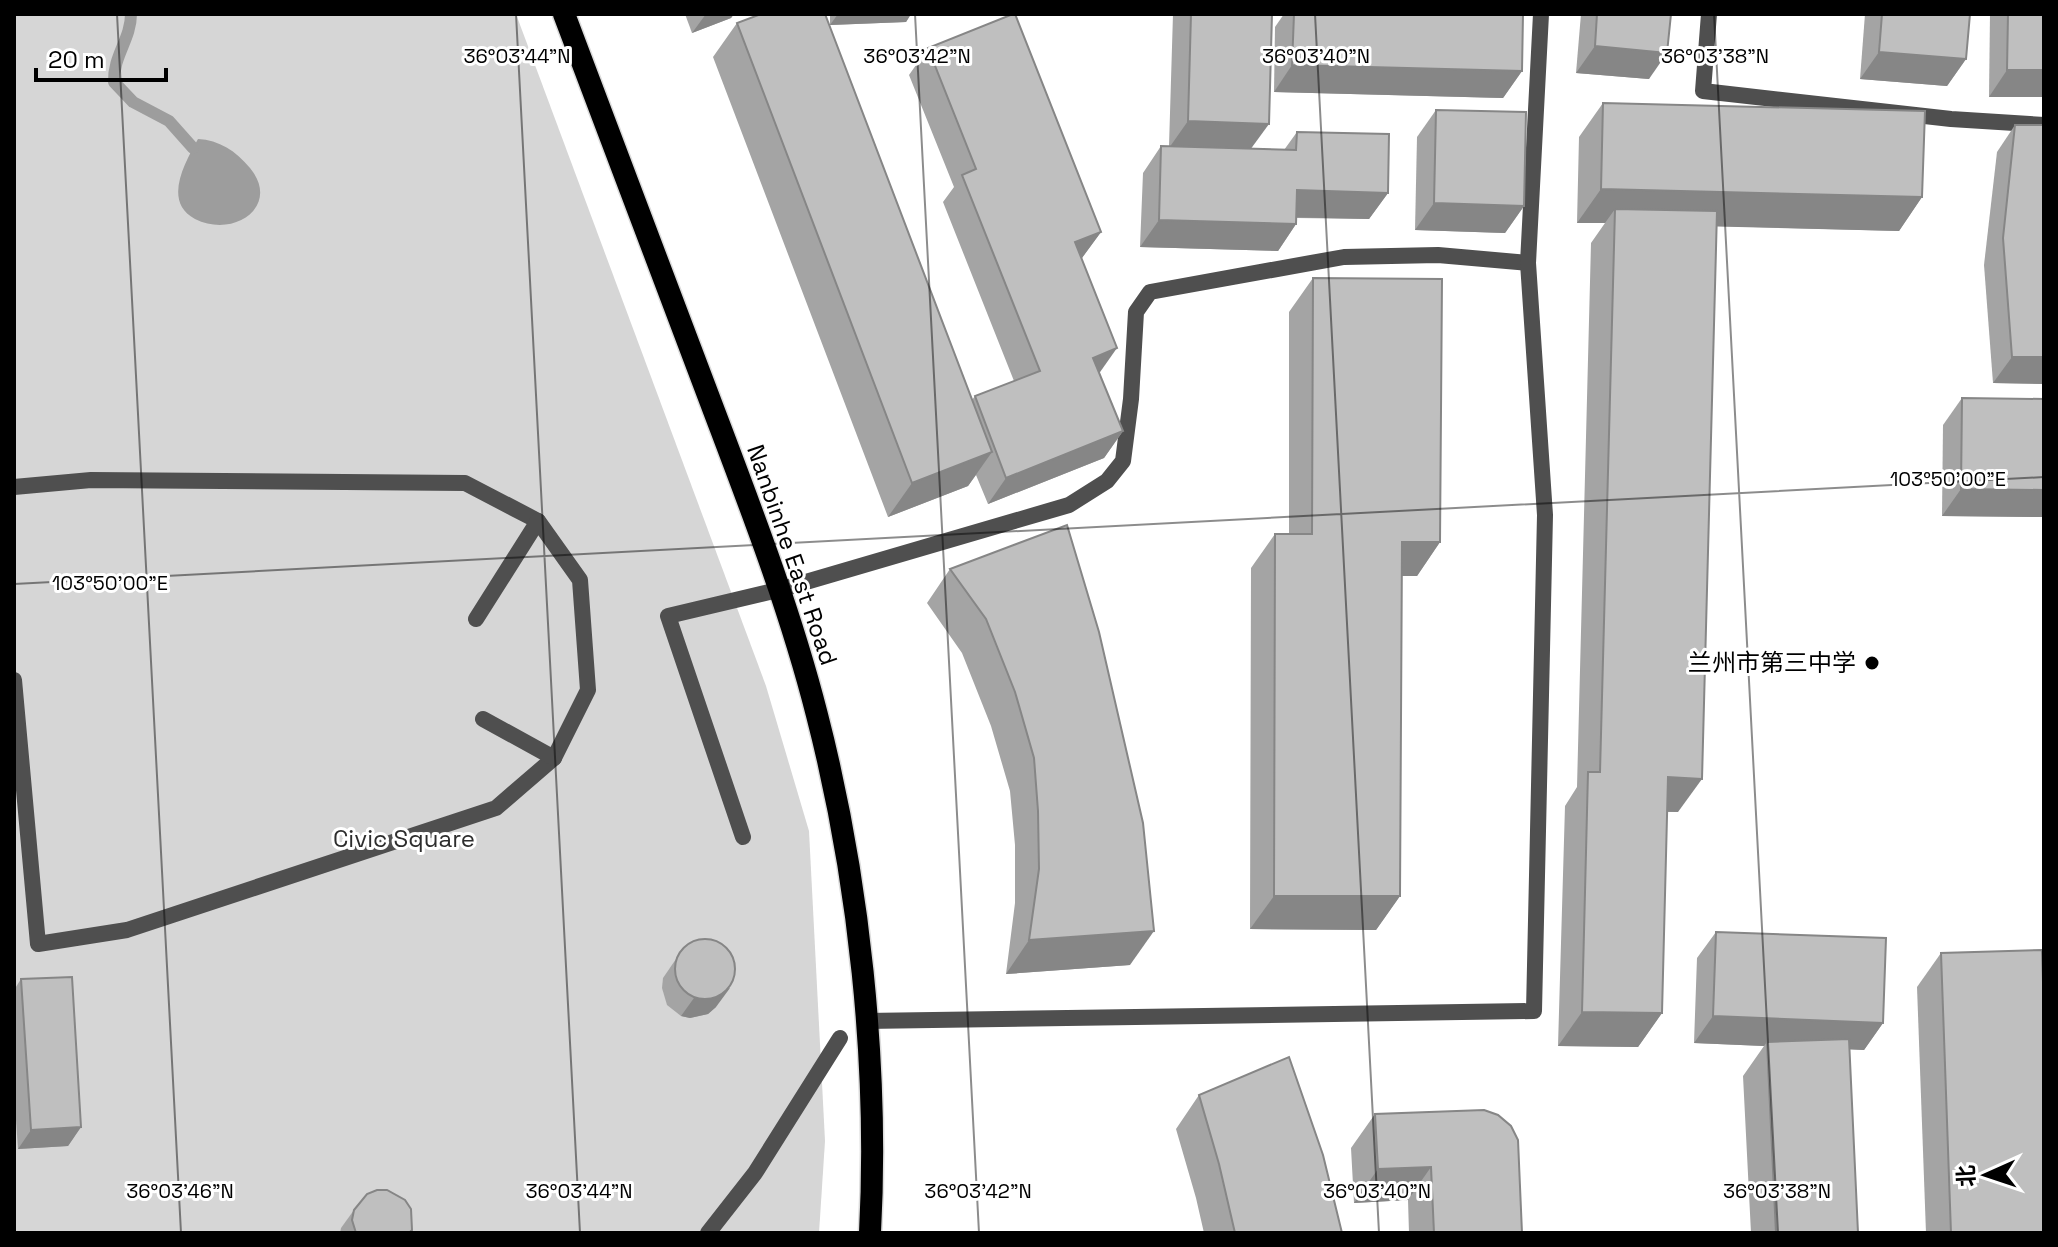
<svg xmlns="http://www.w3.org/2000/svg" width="2058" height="1247" font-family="'Space Grotesk','Noto Sans SC',sans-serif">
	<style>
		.green { fill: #d6d6d6 }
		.water { fill: #9d9d9d }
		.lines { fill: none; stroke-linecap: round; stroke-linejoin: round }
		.stream { stroke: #9d9d9d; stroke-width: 12 }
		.trunk-casing { stroke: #dbdbdb; stroke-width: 25 }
		.service { stroke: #4f4f4f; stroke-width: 16 }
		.pedestrian { stroke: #4f4f4f; stroke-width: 16 }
		.trunk { stroke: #000; stroke-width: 22 }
		.wall { fill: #a4a4a4 }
		.shaded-wall { fill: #868686 }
		.building { fill: #bfbfbf; stroke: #868686; stroke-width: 2 }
		.ticks { fill: none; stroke: #000; stroke-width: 2; stroke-opacity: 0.45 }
		.poi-dot { fill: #000; stroke: #fff; stroke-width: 3 }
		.labels { text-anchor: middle; stroke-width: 6; stroke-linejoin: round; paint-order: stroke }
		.street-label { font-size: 24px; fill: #000; stroke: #fff }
		.poi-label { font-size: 24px; fill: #000; stroke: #fff; text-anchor: end }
		.park-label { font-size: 24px; fill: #2d2d2d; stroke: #fff }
		.ticks-label { font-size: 20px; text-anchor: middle; fill: #000; stroke: #fff; stroke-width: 6; stroke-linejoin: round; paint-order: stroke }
	</style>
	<rect width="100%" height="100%" fill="#fff"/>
	<polygon class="green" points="14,14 516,14 766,686 809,831 825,1141 819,1233 14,1233"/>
	<path class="water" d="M198,139C219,140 236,151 250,168C281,205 235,239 195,219C163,202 184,164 198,139Z"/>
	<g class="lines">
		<path class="stream" d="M131,14C131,39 113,56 114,82L133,102L169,121L193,148"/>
		<defs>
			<path id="trunk" d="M564,14C612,141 660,268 708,395C748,501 789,605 817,715C859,878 879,1065 870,1233"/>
		</defs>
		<use href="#trunk" class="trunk-casing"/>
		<g class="service">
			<polyline points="1709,14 1703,91 1951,119 2044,125"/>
			<polyline points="743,837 668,616 782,589 1069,505 1107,481 1123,461 1131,399 1136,312 1150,292 1344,257 1438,255 1528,263"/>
			<polyline points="865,1021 1534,1011 1545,515 1528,263 1541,14"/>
		</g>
		<g class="pedestrian">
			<polyline points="14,487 91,480 465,483 538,521 580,580 588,690 554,758 496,808 127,930 38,944 14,680"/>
			<polyline points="476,619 538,521"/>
			<polyline points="483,719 554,758"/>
			<polyline points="708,1233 755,1173 840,1038"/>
		</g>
		<use href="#trunk" class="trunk"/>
	</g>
	<g class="wall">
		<polygon points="685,14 734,14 731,18 692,33"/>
		<polygon points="830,14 911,14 906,22 830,25"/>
		<polygon points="1173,14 1272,14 1251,149 1284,150 1297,132 1388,193 1369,219 1296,218 1296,224 1278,251 1140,247 1143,173 1161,146 1169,146"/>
		<polygon points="1284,14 1523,14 1522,71 1503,98 1274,92 1275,27"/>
		<polygon points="1581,14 1671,14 1649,79 1576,73"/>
		<polygon points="1865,14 1970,14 1966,59 1947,86 1860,79"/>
		<polygon points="1990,14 2044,14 2044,97 1989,97"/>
		<polygon points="737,23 972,400 975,396 1014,381 943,202 954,187 909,75 928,48 1101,232 1081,259 1099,373 1123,431 1104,458 988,504 976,475 968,486 888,517 713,57"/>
		<polygon points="1603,103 1922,197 1899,231 1717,226 1678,812 1667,812 1662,1013 1638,1047 1558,1046 1565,806 1577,787 1591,243 1605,223 1577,223 1579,137"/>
		<polygon points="1436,110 1524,206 1505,233 1415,230 1417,137"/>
		<polygon points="2015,125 2044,125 2044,384 1993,383 1984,265 1997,152"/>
		<polygon points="1313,278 1440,542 1417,576 1401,576 1400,896 1376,930 1250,929 1251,568 1275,534 1289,534 1289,312"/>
		<polygon points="1962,398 2044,399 2044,517 1942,516 1943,425"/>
		<polygon points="1067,525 1130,965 1006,974 1015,903 1015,845 1010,791 991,726 962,653 927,603 950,569"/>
		<polygon points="1716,932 1883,1023 1864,1050 1849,1049 1858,1233 1751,1233 1743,1076 1764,1046 1694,1043 1697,958"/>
		<polygon points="1941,953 2044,1233 1926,1233 1917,987"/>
		<polygon points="676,959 716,1007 708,1014 690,1018 681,1016 667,1005 662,988 663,978"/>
		<polygon points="21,979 81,1127 68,1146 18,1149 14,1091 14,990"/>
		<polygon points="1199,1095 1342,1233 1204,1233 1196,1198 1176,1129"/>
		<polygon points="1375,1114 1522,1233 1409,1233 1408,1200 1354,1203 1351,1148"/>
		<polygon points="354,1210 409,1233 340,1233 341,1228"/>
	</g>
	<g class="shaded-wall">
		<polygon points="706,14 734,14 731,18 692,33"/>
		<polygon points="838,14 911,14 906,22 830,25"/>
		<polygon points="1595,46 1667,53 1649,79 1576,73"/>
		<polygon points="1879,52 1966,59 1947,86 1860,79"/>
		<polygon points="1292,65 1522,71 1503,98 1274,92"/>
		<polygon points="2007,70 2044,70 2044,97 1989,97"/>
		<polygon points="1188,121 1269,124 1250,150 1169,148"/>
		<polygon points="1601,189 1922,197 1899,231 1614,224 1615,209 1605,223 1577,223"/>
		<polygon points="1297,190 1388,193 1369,219 1279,217"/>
		<polygon points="1434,203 1524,206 1505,233 1415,230"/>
		<polygon points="1159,220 1296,224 1278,251 1140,247"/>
		<polygon points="1101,232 1082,258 1056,269 1075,242"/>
		<polygon points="1117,348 1098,375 1093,358"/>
		<polygon points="2012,357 2044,357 2044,384 1993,383"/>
		<polygon points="1123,431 1104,458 988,504 1006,478"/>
		<polygon points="992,452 968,486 888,517 912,483"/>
		<polygon points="1961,489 2044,490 2044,517 1942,516"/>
		<polygon points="1402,542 1440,542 1417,576 1378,576"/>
		<polygon points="1668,777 1702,779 1678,812 1645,811"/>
		<polygon points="1274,896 1400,896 1376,930 1250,929"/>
		<polygon points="1154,931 1130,965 1006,974 1029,940"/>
		<polygon points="730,988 716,1007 708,1014 690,1018 681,1016 694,998"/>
		<polygon points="1582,1012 1662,1013 1638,1047 1558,1046"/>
		<polygon points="1713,1016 1883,1023 1864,1050 1767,1046 1767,1042 1764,1046 1694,1043"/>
		<polygon points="81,1127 68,1146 18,1149 31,1130"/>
		<polygon points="1431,1167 1408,1200 1354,1203 1378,1169"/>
	</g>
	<g class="building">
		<polygon points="761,14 825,14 992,452 912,483 737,23"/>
		<polygon points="1013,14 1015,14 1101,232 1075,242 1117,348 1093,358 1123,431 1006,478 975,396 1040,371 962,175 976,169 928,48"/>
		<polygon points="1191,14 1272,14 1269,124 1188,121"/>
		<polygon points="1294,14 1523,14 1522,71 1292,65"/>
		<polygon points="1597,14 1671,14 1667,53 1595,46"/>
		<polygon points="1882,14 1970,14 1966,59 1879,52"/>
		<polygon points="2008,14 2044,14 2044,70 2007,70"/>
		<polygon points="1603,103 1925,111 1922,197 1601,189"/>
		<polygon points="1436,110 1526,112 1524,206 1434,203"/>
		<polygon points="2015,125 2044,125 2044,357 2012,357 2003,238"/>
		<polygon points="1297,132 1389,134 1388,193 1297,190 1296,224 1159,220 1161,146 1296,150"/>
		<polygon points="1615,209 1717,211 1702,779 1668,777 1662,1013 1582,1012 1588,772 1600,772"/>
		<polygon points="1313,278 1442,279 1440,542 1402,542 1400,896 1274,896 1275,534 1312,534"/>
		<polygon points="1962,398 2044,399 2044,490 1961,489"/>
		<polygon points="1067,525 1099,632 1143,823 1154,931 1029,940 1039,869 1038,811 1034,758 1015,692 986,619 950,569"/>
		<polygon points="1716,932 1886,938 1883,1023 1713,1016"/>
		<circle cx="705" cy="969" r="30"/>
		<polygon points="2042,950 2044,1014 2044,1233 1951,1233 1941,953"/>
		<polygon points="72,977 81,1127 31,1130 21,979"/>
		<polygon points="1849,1039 1858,1233 1776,1233 1767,1042"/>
		<polygon points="1289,1057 1323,1155 1342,1233 1235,1233 1219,1164 1199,1095"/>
		<polygon points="1484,1110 1498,1115 1511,1126 1518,1140 1522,1233 1434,1233 1431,1167 1378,1169 1375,1114"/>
		<polygon points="377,1190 387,1190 405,1200 411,1209 412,1230 409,1233 356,1233 352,1220 354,1210 367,1194"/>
	</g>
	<path class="ticks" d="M117,14L181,1233M516,14L580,1233M915,14L979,1233M1315,14L1379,1233M1714,14L1778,1233M14,584L2044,477"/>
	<circle class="poi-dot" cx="1872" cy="663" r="8"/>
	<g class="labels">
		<g class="street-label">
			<text transform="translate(792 555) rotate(71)" y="8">Nanbinhe East Road</text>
		</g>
		<g class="poi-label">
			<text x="1856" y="671">兰州市第三中学</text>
		</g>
		<g class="park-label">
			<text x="404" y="847">Civic Square</text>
		</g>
	</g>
	<g class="ticks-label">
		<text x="517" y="63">36°03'44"N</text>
		<text x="917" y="63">36°03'42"N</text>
		<text x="1316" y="63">36°03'40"N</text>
		<text x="1715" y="63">36°03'38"N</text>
		<text x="1948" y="486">103°50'00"E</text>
		<text x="110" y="590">103°50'00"E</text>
		<text x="180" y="1198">36°03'46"N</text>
		<text x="579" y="1198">36°03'44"N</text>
		<text x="978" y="1198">36°03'42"N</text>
		<text x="1377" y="1198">36°03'40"N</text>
		<text x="1777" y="1198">36°03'38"N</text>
	</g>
	<rect width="2058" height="1247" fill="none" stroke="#000000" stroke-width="32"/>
	<g transform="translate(1986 1175) rotate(267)" stroke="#ffffff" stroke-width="6" paint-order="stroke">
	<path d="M0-6L14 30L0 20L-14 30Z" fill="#000000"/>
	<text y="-12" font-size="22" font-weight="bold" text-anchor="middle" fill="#000000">北</text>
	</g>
	<path d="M36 68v12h130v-12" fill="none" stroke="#000000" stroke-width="4"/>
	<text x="48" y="68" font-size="24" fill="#000000" stroke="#ffffff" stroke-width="6" paint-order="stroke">20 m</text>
</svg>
